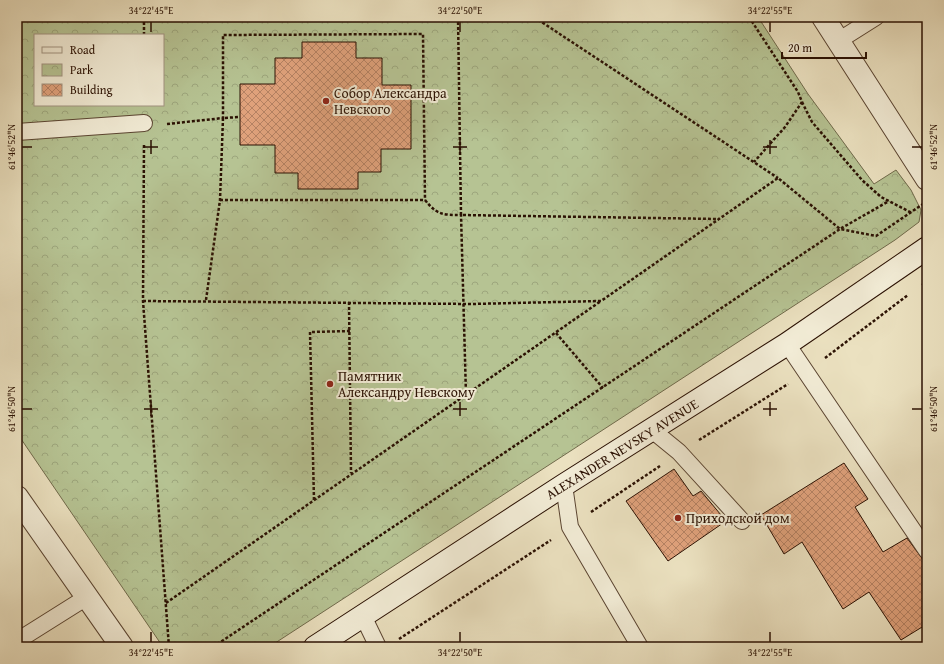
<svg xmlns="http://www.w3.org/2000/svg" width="944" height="664" font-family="'Gentium Book Plus',serif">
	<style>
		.park { fill: url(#park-crowns); stroke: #706a4b; fill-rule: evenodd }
		.building { fill: url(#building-cross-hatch); stroke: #2b1103 }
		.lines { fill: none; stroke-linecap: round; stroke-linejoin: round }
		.service-casing { stroke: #5b4532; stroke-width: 18 }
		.minor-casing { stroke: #5b4532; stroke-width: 24 }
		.secondary-casing { stroke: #2b1103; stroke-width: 24 }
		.path { stroke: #2b1103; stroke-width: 2.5; stroke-dasharray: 3 2; stroke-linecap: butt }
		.service { stroke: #f2ecd6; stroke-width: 16 }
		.minor { stroke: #f2ecd6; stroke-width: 22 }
		.secondary { stroke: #f2ecd6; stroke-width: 22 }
		.ticks { fill: none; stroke: #2b1103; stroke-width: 1.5 }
		.poi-dot { fill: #8f2418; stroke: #f2ecd6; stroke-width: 1.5 }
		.labels { text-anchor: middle; stroke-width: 4; stroke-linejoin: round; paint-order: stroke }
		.poi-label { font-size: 14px; fill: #2b1103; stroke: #f2ecd6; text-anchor: start }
		.street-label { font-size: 14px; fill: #2b1103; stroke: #f2ecd6 }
		.neatline { fill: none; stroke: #2b1103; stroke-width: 1.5 }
		.ticks-label { font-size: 10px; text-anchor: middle; fill: #2b1103 }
	</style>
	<defs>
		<pattern id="park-crowns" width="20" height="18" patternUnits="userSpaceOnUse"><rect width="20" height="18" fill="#b6c393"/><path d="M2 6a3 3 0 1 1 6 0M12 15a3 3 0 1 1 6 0" fill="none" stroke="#9da67d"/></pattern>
		<pattern id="building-cross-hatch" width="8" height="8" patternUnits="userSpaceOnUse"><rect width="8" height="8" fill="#dfa17b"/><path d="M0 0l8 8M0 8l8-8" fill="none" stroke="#b58263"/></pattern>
	</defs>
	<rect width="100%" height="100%" fill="#ebe1c0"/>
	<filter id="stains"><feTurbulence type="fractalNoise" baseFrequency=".005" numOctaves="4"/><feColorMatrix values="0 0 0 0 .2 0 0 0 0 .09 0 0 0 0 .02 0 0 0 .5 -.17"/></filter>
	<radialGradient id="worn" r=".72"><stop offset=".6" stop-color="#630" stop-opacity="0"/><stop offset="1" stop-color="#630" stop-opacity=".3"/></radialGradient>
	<path class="park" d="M17,17H758L808,94L874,184L896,170L911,190L921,210L919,222L895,240L269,647H163L17,433ZM35,35H163V105H35Z"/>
	<g class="building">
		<polygon points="302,42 356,42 356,58 382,58 382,85 411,85 411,149 381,149 381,172 358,172 358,189 298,189 298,173 275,173 275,145 240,145 240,84 275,84 275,58 302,58"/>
		<polygon points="844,463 868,499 855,507 883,552 907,538 927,565 927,624 901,640 869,592 843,609 802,542 784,554 761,515"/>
		<polygon points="674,469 693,496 701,491 726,521 668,561 626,501"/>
	</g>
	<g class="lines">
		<defs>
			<g id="service">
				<polyline points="838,41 876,17"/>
				<polyline points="17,132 144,123"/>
				<polyline points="787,344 927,551"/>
				<polyline points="652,430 679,452 742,521"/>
				<polyline points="564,485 570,527 640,647"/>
				<polyline points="363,616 378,647"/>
				<polyline points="17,641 87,597"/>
			</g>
			<g id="minor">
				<polyline points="823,17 927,179"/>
				<polyline points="17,497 122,647"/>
			</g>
			<polyline id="secondary" points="315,647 564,485 787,344 927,248"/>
		</defs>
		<use href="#service" class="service-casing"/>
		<use href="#minor" class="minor-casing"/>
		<use href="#secondary" class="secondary-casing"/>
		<g class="path">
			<polyline points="144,17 144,35"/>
			<polyline points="458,17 461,215 719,219"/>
			<polyline points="534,17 778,178"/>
			<polyline points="749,17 798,92 802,102 785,127 754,162"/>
			<polyline points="802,102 812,122 862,180 881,197 912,213"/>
			<polyline points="167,124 223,118 223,35 423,34 425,200"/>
			<polyline points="144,145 143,301 169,647"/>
			<path d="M220,200H425C437,215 443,215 461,215L466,395"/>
			<polyline points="922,285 927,282"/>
			<polyline points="206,300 220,200 223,118 240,117"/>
			<polyline points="143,301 471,304 601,301 778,178 840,229 889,201"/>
			<polyline points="349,302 351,473"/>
			<polyline points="556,333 603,388"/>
			<polyline points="825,358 908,295"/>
			<polyline points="699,440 788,384"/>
			<polyline points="314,500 310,332 350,331"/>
			<polyline points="591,512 660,466"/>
			<polyline points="166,603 601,301"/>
			<polyline points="399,639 551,540"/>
			<polyline points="213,647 840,229 876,236 923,204"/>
		</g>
		<use href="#service" class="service"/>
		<use href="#minor" class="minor"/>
		<use href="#secondary" class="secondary"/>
	</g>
	<path class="ticks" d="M151,22V32M460,22V32M770,22V32M151,140V154M460,140V154M770,140V154M22,147H32M144,147H158M453,147H467M763,147H777M912,147H922M151,402V416M460,402V416M770,402V416M22,409H32M144,409H158M453,409H467M763,409H777M912,409H922M151,632V642M460,632V642M770,632V642"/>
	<g class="poi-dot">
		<circle cx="326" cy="101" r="4"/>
		<circle cx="330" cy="384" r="4"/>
		<circle cx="678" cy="518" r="4"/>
	</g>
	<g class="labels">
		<g class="poi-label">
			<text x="334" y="98">Собор Александра<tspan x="334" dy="16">Невского</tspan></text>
			<text x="338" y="381">Памятник<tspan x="338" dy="16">Александру Невскому</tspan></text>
			<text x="686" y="523">Приходской дом</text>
		</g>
		<g class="street-label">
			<text transform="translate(622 449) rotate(-32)" y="5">ALEXANDER NEVSKY AVENUE</text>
		</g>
	</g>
	<rect width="944" height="664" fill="none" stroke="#ebe1c0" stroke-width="44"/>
	<rect x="34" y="34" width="130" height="72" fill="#f2ecd6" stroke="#a29482"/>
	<rect x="42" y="47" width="20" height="6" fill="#f2ecd6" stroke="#a29482"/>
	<text x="70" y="54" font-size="12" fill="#2b1103">Road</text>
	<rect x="42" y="64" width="20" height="12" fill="url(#park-crowns)" stroke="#a29482"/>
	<text x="70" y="74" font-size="12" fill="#2b1103">Park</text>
	<rect x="42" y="84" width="20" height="12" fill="url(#building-cross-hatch)" stroke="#a29482"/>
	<text x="70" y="94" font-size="12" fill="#2b1103">Building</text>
	<path d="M782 52v6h84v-6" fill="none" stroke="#2b1103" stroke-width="2"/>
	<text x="788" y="52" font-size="12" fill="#2b1103" stroke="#f2ecd6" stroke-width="3" paint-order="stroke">20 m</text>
	<rect x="22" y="22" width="900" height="620" class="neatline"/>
	<g class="ticks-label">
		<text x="151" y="14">34°22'45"E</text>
		<text x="460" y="14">34°22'50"E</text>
		<text x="770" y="14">34°22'55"E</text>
		<text transform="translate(11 147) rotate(-90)" y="4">61°46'52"N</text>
		<text transform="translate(933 147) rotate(-90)" y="4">61°46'52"N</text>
		<text transform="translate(11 409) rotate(-90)" y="4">61°46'50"N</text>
		<text transform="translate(933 409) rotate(-90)" y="4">61°46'50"N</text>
		<text x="151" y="656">34°22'45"E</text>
		<text x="460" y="656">34°22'50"E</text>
		<text x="770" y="656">34°22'55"E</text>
	</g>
	<rect width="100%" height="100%" filter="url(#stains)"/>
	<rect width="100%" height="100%" fill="url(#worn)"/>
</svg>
